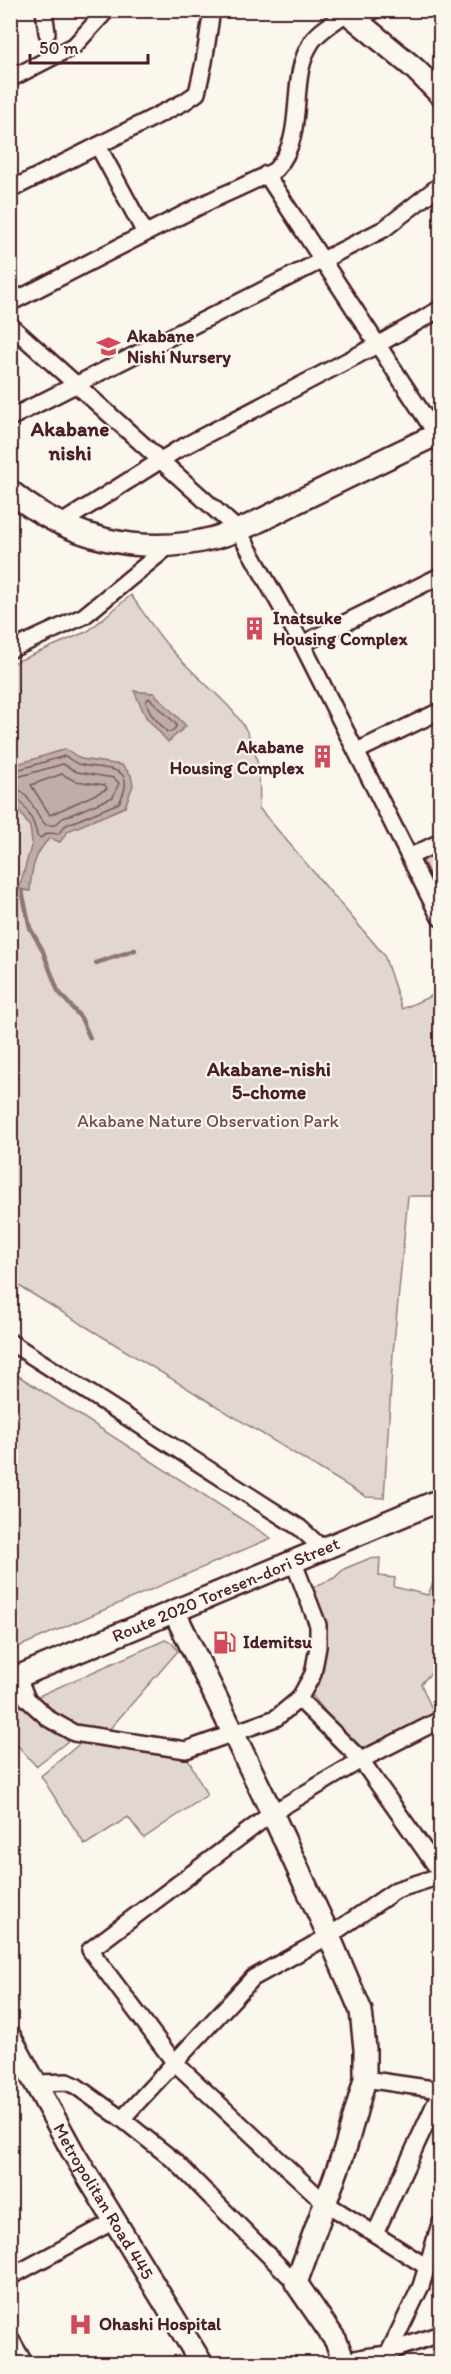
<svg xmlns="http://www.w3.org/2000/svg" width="451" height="2374" font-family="Itim,sans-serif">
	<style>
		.green { fill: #e2d7d0; stroke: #967b7e; stroke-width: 1.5 }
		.water { fill: #bfadaa; stroke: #907477; stroke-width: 1.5 }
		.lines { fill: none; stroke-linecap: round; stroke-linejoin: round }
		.shore { stroke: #79585e; stroke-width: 1.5 }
		.stream { stroke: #907477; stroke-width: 4.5 }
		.street-casing { stroke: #4a1f2b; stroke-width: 20 }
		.secondary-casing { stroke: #4a1f2b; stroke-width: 26 }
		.street { stroke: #fbf7ec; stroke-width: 15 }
		.secondary { stroke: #fbf7ec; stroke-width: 21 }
		.labels { text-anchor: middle; stroke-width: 4.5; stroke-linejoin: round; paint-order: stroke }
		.poi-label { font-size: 18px; font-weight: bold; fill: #4a1f2b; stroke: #fbf7ec; text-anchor: start }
		.park-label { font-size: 18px; fill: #704d54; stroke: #fbf7ec }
		.street-label { font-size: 18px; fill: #4a1f2b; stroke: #fbf7ec }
		.neighbourhood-label { font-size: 20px; font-weight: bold; fill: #4a1f2b; stroke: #fbf7ec }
		.quarter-label { font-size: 21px; font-weight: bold; fill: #4a1f2b; stroke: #fbf7ec }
	</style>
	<rect width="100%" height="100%" fill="#fbf7ec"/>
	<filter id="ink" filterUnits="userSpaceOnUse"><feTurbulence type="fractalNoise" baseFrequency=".0167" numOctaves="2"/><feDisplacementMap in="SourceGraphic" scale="12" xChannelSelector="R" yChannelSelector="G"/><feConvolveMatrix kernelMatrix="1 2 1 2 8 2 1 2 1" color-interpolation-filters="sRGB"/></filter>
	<g filter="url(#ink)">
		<g class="green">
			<path d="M131,595C143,612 155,631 169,647C220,706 266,715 259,808L384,955L402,1009L440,992V1196H408L393,1353L384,1498L366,1497L11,1281V664L88,631Z"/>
			<polygon points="440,851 440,898 423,860"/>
			<polygon points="10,1371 11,1371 271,1538 18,1647 10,1632"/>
			<polygon points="380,1558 379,1576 395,1578 394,1587 428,1595 432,1585 440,1590 440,1596 437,1596 437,1607 440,1607 440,1659 436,1667 421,1684 435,1716 357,1751 311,1694 320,1674 326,1629 309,1589 334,1578 344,1569 368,1559"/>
			<path d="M165,1640L172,1643L178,1651L107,1732C68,1728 63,1724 34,1698Z"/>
			<polygon points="24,1701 73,1737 36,1766 11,1738 10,1707"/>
			<polygon points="83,1741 186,1755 207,1795 144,1838 128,1817 85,1845 41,1776"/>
		</g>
		<g class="water">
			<polygon points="134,691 154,693 186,726 168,742 146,717"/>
			<path d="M66,749L81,759L122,765L131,775L133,785L125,807L68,831L60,842L50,838C35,852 31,870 30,891L19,889L32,843L30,827L15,805L11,793V766Z"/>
		</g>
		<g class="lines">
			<g class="shore">
				<polygon points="149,698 176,724 176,727 171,732 167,732 151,714 146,702"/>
				<path d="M10,772L65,756C70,759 75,764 82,765C108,770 139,765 119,803L66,825L58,834L48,833L40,838L37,836C36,825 22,796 10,794"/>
				<polygon points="62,774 75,781 105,785 107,789 50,815 31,785"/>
				<path d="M10,779L63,764L77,772L114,778L119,783L113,797L63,818L55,825H46C34,814 29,788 10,787"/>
			</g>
			<g class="stream">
				<polyline points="22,891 30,928 42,949 58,991 81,1018 90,1038"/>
				<polyline points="96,963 135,950"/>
			</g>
			<defs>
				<g id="street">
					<polyline points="44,10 47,33"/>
					<polyline points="354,20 375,10"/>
					<polyline points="10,79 74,46 107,10"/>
					<polyline points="98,146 145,233"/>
					<polyline points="266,174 440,440"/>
					<polyline points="10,190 184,102 197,93 204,62 212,10"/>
					<path d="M10,303C77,269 143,234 210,201C222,195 270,175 276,169C308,134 287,81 311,43C318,31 335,22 346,13"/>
					<polyline points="10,325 238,530 302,644 440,918"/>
					<polyline points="10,418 384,229 440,185"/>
					<polyline points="60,524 177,450 379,344 440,309"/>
					<polyline points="302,644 440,576"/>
					<polyline points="10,650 84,616 169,546"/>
					<polyline points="357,751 440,711"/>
					<polyline points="411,856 440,842"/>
					<polyline points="10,1342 300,1528 324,1550"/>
					<polyline points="18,1677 27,1699 49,1719 74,1733 186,1750 276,1718 299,1699 313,1674 318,1647 318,1625 294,1563"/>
					<polyline points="299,1699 361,1760 440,1872"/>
					<polyline points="365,2079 440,2090"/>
					<polyline points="37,2083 67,2082 76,2086 122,2119 176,2162 296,2283"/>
					<polyline points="122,2119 253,1978 329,1936 396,1890 440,1876"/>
					<polyline points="375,2234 440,2093"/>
					<polyline points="427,2267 324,2202 174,2062 90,1950 272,1813 361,1760 440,1720"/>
					<polyline points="10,2277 114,2221"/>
					<polyline points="10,2338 25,2364"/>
					<polyline points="388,2354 421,2286 440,2224"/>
					<polyline points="345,2361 364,2357 388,2354 399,2348 440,2334"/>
				</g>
				<g id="secondary">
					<polyline points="344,10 414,68 440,94"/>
					<path d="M10,491C67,539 142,557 214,538C246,530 276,512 305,498C350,476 395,454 440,433"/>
					<polyline points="174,1611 272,1813 329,1936 361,2011 365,2049 365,2079 346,2146 296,2283 336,2341 345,2364"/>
					<path id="s1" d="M10,1680L440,1500"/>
					<path id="s2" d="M10,2037L74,2154L202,2364"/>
				</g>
			</defs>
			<use href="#street" class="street-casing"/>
			<use href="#secondary" class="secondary-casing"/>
			<use href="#street" class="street"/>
			<use href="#secondary" class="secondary"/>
		</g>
	</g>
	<defs>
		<symbol id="school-bare" viewBox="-9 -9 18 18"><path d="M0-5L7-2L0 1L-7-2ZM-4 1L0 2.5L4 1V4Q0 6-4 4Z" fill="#d1495b" stroke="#fbf7ec" stroke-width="2.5" paint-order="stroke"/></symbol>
		<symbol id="building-bare" viewBox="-9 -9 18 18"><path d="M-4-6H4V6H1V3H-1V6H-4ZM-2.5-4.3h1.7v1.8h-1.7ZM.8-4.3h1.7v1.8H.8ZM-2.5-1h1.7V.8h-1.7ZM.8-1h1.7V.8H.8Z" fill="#d1495b" stroke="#fbf7ec" stroke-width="2.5" paint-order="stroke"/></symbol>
		<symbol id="fuel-bare" viewBox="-9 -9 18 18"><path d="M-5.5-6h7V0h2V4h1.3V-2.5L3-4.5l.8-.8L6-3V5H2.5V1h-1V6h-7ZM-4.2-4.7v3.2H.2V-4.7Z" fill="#d1495b" stroke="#fbf7ec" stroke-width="2.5" paint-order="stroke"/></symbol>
		<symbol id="hospital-bare" viewBox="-9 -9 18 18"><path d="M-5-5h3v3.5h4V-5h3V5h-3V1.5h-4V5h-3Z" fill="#d1495b" stroke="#fbf7ec" stroke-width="2.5" paint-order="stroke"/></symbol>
	</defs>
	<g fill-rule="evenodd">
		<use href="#school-bare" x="92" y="330" width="33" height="33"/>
		<use href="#building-bare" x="238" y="612" width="33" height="33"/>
		<use href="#building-bare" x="306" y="740" width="33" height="33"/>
		<use href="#fuel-bare" x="208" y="1626" width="33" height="33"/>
		<use href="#hospital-bare" x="64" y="2308" width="33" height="33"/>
	</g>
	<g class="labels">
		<g class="poi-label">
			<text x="127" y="342">Akabane<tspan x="127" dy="21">Nishi Nursery</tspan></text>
			<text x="273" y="624">Inatsuke<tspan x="273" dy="21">Housing Complex</tspan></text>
			<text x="304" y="753" text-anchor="end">Akabane<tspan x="304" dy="21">Housing Complex</tspan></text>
			<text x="243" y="1648">Idemitsu</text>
			<text x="99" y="2330">Ohashi Hospital</text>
		</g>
		<g class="park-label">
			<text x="208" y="1127">Akabane Nature Observation Park</text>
		</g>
		<g class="street-label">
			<text dy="6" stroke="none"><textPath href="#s1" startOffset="234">Route 2020 Toresen-dori Street</textPath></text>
			<text dy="6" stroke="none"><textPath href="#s2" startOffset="189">Metropolitan Road 445</textPath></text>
		</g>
		<g class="neighbourhood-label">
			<text x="269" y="1076">Akabane-nishi<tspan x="269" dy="23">5-chome</tspan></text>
		</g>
		<g class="quarter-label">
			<text x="70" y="436">Akabane<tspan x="70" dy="24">nishi</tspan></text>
		</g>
	</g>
	<rect width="451" height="2374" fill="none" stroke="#fbf7ec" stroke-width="36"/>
	<rect x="18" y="18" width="415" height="2338" fill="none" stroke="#4a1f2b" stroke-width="2" filter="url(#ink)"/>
	<path d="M30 54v9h118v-9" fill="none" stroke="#4a1f2b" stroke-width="3"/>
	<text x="39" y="54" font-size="18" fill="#4a1f2b" stroke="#fbf7ec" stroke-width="4.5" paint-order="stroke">50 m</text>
</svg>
